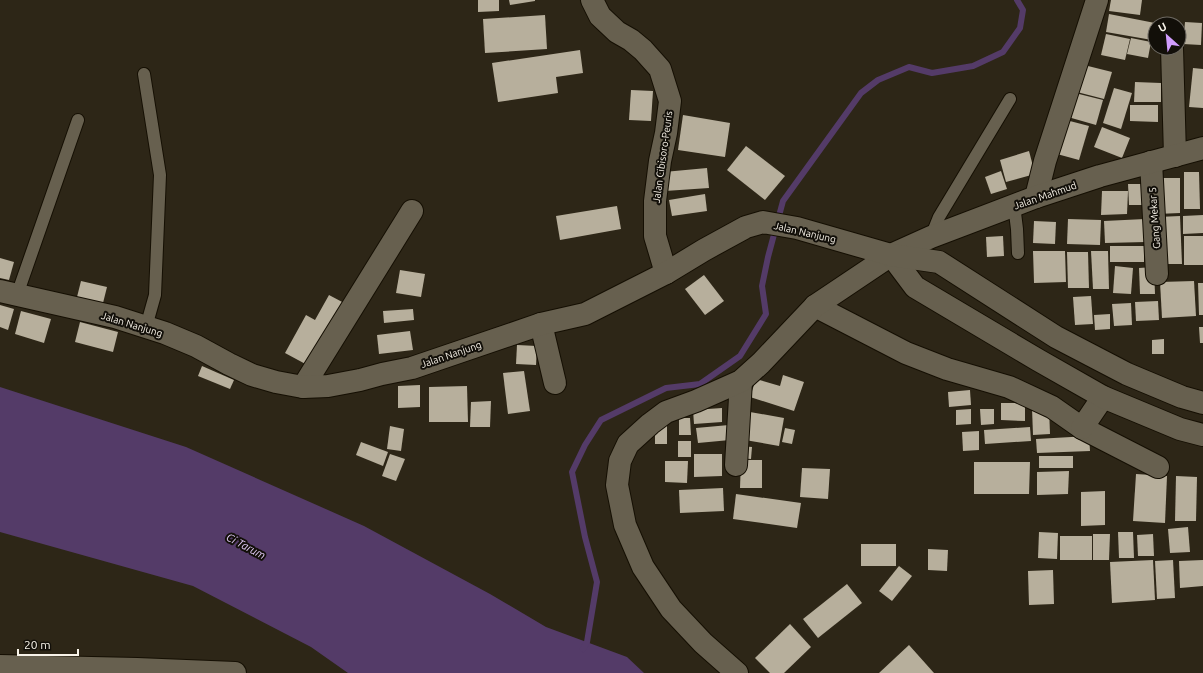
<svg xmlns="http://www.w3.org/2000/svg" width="1203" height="673" font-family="Ubuntu,sans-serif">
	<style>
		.water { fill: #543b68 }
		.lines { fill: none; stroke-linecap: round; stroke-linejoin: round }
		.stream { stroke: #543b68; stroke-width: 6 }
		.building { fill: #b7af9c }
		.service-casing { stroke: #150f03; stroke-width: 14 }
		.minor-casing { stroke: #150f03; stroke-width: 24 }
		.tertiary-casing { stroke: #150f03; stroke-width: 24 }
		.secondary-casing { stroke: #150f03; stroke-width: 24 }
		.service { stroke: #67604f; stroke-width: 12 }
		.minor { stroke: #67604f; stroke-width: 22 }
		.tertiary { stroke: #67604f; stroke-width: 22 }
		.secondary { stroke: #67604f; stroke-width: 22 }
		.labels { text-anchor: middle; stroke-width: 4; stroke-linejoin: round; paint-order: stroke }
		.street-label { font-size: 10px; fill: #f8f3e9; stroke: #120f09 }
		.water-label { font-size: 11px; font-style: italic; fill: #e4cdf9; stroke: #120f09 }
	</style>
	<rect width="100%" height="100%" fill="#2d2617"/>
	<polygon class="water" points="0,387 186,447 364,526 490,594 546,627 627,657 644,673 348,673 311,647 193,586 0,532"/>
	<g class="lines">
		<polyline class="stream" points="583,649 587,642 597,582 585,537 572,472 585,445 601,420 666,388 700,384 740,356 766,314 762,286 768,257 783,201 861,93 878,80 909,67 932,73 973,66 1003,52 1020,28 1023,10 1017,0"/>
	</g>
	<g class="building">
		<polygon points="478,0 499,0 499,11 478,12"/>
		<polygon points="509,0 535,0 535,1 510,5"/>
		<polygon points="1111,0 1142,0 1140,15 1109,11"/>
		<polygon points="1109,14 1155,23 1152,40 1106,32"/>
		<polygon points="545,15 547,49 485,53 483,19"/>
		<polygon points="1185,22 1202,23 1201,45 1183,44"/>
		<polygon points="1106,34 1130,39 1125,60 1101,55"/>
		<polygon points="1131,38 1151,42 1148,58 1127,54"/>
		<polygon points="580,50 583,73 556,77 558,93 498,102 492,63"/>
		<polygon points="1084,65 1112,72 1104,99 1077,92"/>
		<polygon points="1193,68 1203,69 1203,108 1189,107"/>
		<polygon points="1135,82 1161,83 1161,102 1134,102"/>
		<polygon points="1114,88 1132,93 1121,129 1103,123"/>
		<polygon points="631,90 653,91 651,121 629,120"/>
		<polygon points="1075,93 1103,100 1096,125 1068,117"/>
		<polygon points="1130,105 1158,105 1158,122 1130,121"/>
		<polygon points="683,115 730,123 725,157 678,150"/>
		<polygon points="1066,120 1089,126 1079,160 1057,154"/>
		<polygon points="1102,127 1130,138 1122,158 1094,147"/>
		<polygon points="746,146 785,176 765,200 727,170"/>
		<polygon points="1029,151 1035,174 1006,182 1000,160"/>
		<polygon points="707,168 709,188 665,191 664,172"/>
		<polygon points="1001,171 1007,189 991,194 985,177"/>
		<polygon points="1184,172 1199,172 1200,209 1184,209"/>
		<polygon points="1157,178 1180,178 1180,213 1157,214"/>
		<polygon points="1128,184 1147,184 1147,205 1129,205"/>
		<polygon points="1102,191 1128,191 1127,214 1101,215"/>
		<polygon points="705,194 707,211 672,216 669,200"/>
		<polygon points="617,206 621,229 560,240 556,216"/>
		<polygon points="1203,215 1203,233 1183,234 1183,216"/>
		<polygon points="1180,216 1182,264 1160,264 1158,217"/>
		<polygon points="1068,219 1101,220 1100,245 1067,244"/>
		<polygon points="1145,219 1146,242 1105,243 1104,221"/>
		<polygon points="1034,221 1056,222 1055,244 1033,243"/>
		<polygon points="1003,236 1004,256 987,257 986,237"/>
		<rect x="1184" y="236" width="19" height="29"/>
		<rect x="1110" y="246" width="34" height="16"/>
		<polygon points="1033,251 1065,251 1066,282 1034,283"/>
		<polygon points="1091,251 1108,251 1109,289 1093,289"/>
		<polygon points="1067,252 1088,252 1089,288 1068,288"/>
		<polygon points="0,258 14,262 9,280 0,278"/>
		<polygon points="1115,266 1133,268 1131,294 1113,293"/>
		<polygon points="1154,267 1155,294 1140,294 1139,268"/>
		<polygon points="400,270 425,274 421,297 396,293"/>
		<polygon points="704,275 724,301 705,315 685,289"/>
		<polygon points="81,281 107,287 103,303 77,297"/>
		<polygon points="1194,281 1196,316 1162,318 1160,282"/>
		<polygon points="1198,283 1203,283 1203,315 1199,315"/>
		<polygon points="329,295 346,304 311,367 285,353 306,315 315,320"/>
		<polygon points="1091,296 1093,324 1075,325 1073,297"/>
		<polygon points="1158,301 1159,320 1136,321 1135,302"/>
		<polygon points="1131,303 1132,325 1114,326 1112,304"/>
		<polygon points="0,305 14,309 8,330 0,327"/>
		<polygon points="413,309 414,320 384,323 383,311"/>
		<polygon points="21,311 51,319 44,343 15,334"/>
		<polygon points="1110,314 1110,329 1095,330 1094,315"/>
		<polygon points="80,322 118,332 113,352 75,342"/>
		<polygon points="1199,327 1203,327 1203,343 1200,343"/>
		<polygon points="410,331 413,350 379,354 377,335"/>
		<polygon points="1164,339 1164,354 1152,354 1152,340"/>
		<polygon points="517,345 537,346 536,365 516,364"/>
		<polygon points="202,366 234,380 230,389 198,376"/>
		<polygon points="524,371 530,411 508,414 503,373"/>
		<polygon points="783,375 804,382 794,411 750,397 756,379 780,386"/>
		<polygon points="420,385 420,407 398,408 398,386"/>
		<polygon points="467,386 468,422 429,422 429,387"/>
		<polygon points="970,390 971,405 949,407 948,392"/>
		<polygon points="491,401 490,427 470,427 471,402"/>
		<polygon points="1001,403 1025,403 1025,421 1001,420"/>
		<polygon points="1049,407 1050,434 1033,435 1032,408"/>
		<polygon points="722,408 722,422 694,424 693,410"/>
		<polygon points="971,409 971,424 956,425 956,410"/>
		<polygon points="980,409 994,409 994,424 981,425"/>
		<polygon points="750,412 784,418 779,446 745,440"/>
		<polygon points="679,418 690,418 691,435 679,435"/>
		<polygon points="729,425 730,440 698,443 696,428"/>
		<polygon points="390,426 404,429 401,451 387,449"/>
		<rect x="655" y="426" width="12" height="18"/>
		<polygon points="1030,427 1031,441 985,444 984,430"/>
		<polygon points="785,428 795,430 792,444 782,442"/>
		<polygon points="979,431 979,450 963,451 962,432"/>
		<polygon points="1089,436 1090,451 1037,453 1036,439"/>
		<rect x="678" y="441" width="13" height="16"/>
		<polygon points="361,442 388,452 383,466 356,455"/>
		<polygon points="740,446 752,447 751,459 739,458"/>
		<polygon points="390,454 405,459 396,481 382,476"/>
		<polygon points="694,454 722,454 722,476 694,477"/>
		<rect x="1039" y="456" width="34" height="12"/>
		<polygon points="741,460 762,460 762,488 740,488"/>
		<polygon points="665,461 688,461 687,483 665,482"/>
		<polygon points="974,462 1030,462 1029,494 974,494"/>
		<polygon points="802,468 830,469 828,499 800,497"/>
		<polygon points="1069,471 1068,494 1037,495 1037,472"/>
		<polygon points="1136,474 1167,476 1165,523 1133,521"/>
		<polygon points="1176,476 1197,477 1196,521 1175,521"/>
		<polygon points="723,488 724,511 680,513 679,490"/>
		<polygon points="1105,491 1105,525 1081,526 1081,492"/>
		<polygon points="736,494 801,503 797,528 733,519"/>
		<polygon points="1188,527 1190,552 1170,553 1168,529"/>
		<polygon points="1039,532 1058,533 1057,559 1038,558"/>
		<polygon points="1118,532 1133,532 1134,558 1119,558"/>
		<polygon points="1093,534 1110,534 1109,560 1093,560"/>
		<polygon points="1153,534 1154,556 1138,556 1137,535"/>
		<rect x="1060" y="536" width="32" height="24"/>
		<rect x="861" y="544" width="35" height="22"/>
		<polygon points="928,549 948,550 947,571 928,570"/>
		<polygon points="1153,560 1155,600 1112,603 1110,562"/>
		<polygon points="1173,560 1175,598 1157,599 1155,561"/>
		<polygon points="1203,560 1203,586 1180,588 1179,561"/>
		<polygon points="899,566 912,576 892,601 879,591"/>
		<polygon points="1053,570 1054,604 1029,605 1028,571"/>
		<polygon points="847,584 862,603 818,638 803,619"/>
		<polygon points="790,624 811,647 784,673 770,673 755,658"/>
		<polygon points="909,645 934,673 879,673"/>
	</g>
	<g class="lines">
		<defs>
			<g id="service">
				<polyline points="144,74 160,175 155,295 146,327"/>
				<polyline points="1014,205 1017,229 1018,253"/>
				<polyline points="931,237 939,217 1010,99"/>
				<polyline points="17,295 78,120"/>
			</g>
			<g id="minor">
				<polyline points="1172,48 1175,156"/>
				<polyline points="1151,162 1157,274"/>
				<polyline points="1036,197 1045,161 1097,0"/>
				<polyline points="815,306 906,353 947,369 1009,387 1052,407 1082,428 1158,467"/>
				<polyline points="541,324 555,383"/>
				<polyline points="303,387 412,211"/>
				<polyline points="1082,428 1103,397"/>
				<polyline points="736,465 741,381"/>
				<polyline points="0,666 137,669 235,673"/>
				<polyline points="737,673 703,643 671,609 643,567 625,525 617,485 620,461 628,444 650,424 666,412 696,401 741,381 761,363 815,306 891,255"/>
			</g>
			<g id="tertiary">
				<polyline points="592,0 600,16 617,32 631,40 643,50 660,69 670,101 666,133 660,161 655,201 655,236 666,273"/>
				<polyline points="891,255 931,237 1036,197 1100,176 1203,148"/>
			</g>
			<g id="secondary">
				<polyline points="891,255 915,287 1038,360 1103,397 1180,429 1203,435"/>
				<polyline points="0,291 115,317 165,333 196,346 229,364 252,375 276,382 303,387 328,386 360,380 382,374 412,368 541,324 585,314 666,273 704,250 746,227 763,222 797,228 891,255 939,262 1056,337 1127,374 1182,397 1203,403"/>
			</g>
		</defs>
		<use href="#service" class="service-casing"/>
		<use href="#minor" class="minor-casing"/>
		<use href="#tertiary" class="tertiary-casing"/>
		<use href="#secondary" class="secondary-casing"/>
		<use href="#service" class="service"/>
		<use href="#minor" class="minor"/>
		<use href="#tertiary" class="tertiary"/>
		<use href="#secondary" class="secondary"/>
	</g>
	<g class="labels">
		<g class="street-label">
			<text transform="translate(662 157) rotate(-82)" y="4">Jalan Cibisoro-Peuris</text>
			<text transform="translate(1045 195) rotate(-19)" y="4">Jalan Mahmud</text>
			<text transform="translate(1154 218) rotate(-94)" y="4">Gang Mekar 5</text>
			<text transform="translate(805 232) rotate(13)" y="4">Jalan Nanjung</text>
			<text transform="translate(132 324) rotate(17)" y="4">Jalan Nanjung</text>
			<text transform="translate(451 354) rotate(-19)" y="4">Jalan Nanjung</text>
		</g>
		<g class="water-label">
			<text transform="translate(246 546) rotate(28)" y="4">Ci Tarum</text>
		</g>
	</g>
	<g transform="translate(1167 36) rotate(333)"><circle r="19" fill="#120f09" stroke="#6e6a63"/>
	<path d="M0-3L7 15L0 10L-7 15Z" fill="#d19dfe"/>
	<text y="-6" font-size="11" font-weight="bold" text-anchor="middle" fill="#f8f3e9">U</text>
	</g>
	<path d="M18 649v6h60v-6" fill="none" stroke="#f8f3e9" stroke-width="2"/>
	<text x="24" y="649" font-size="12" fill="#f8f3e9" stroke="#120f09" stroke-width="3" paint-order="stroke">20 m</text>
</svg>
